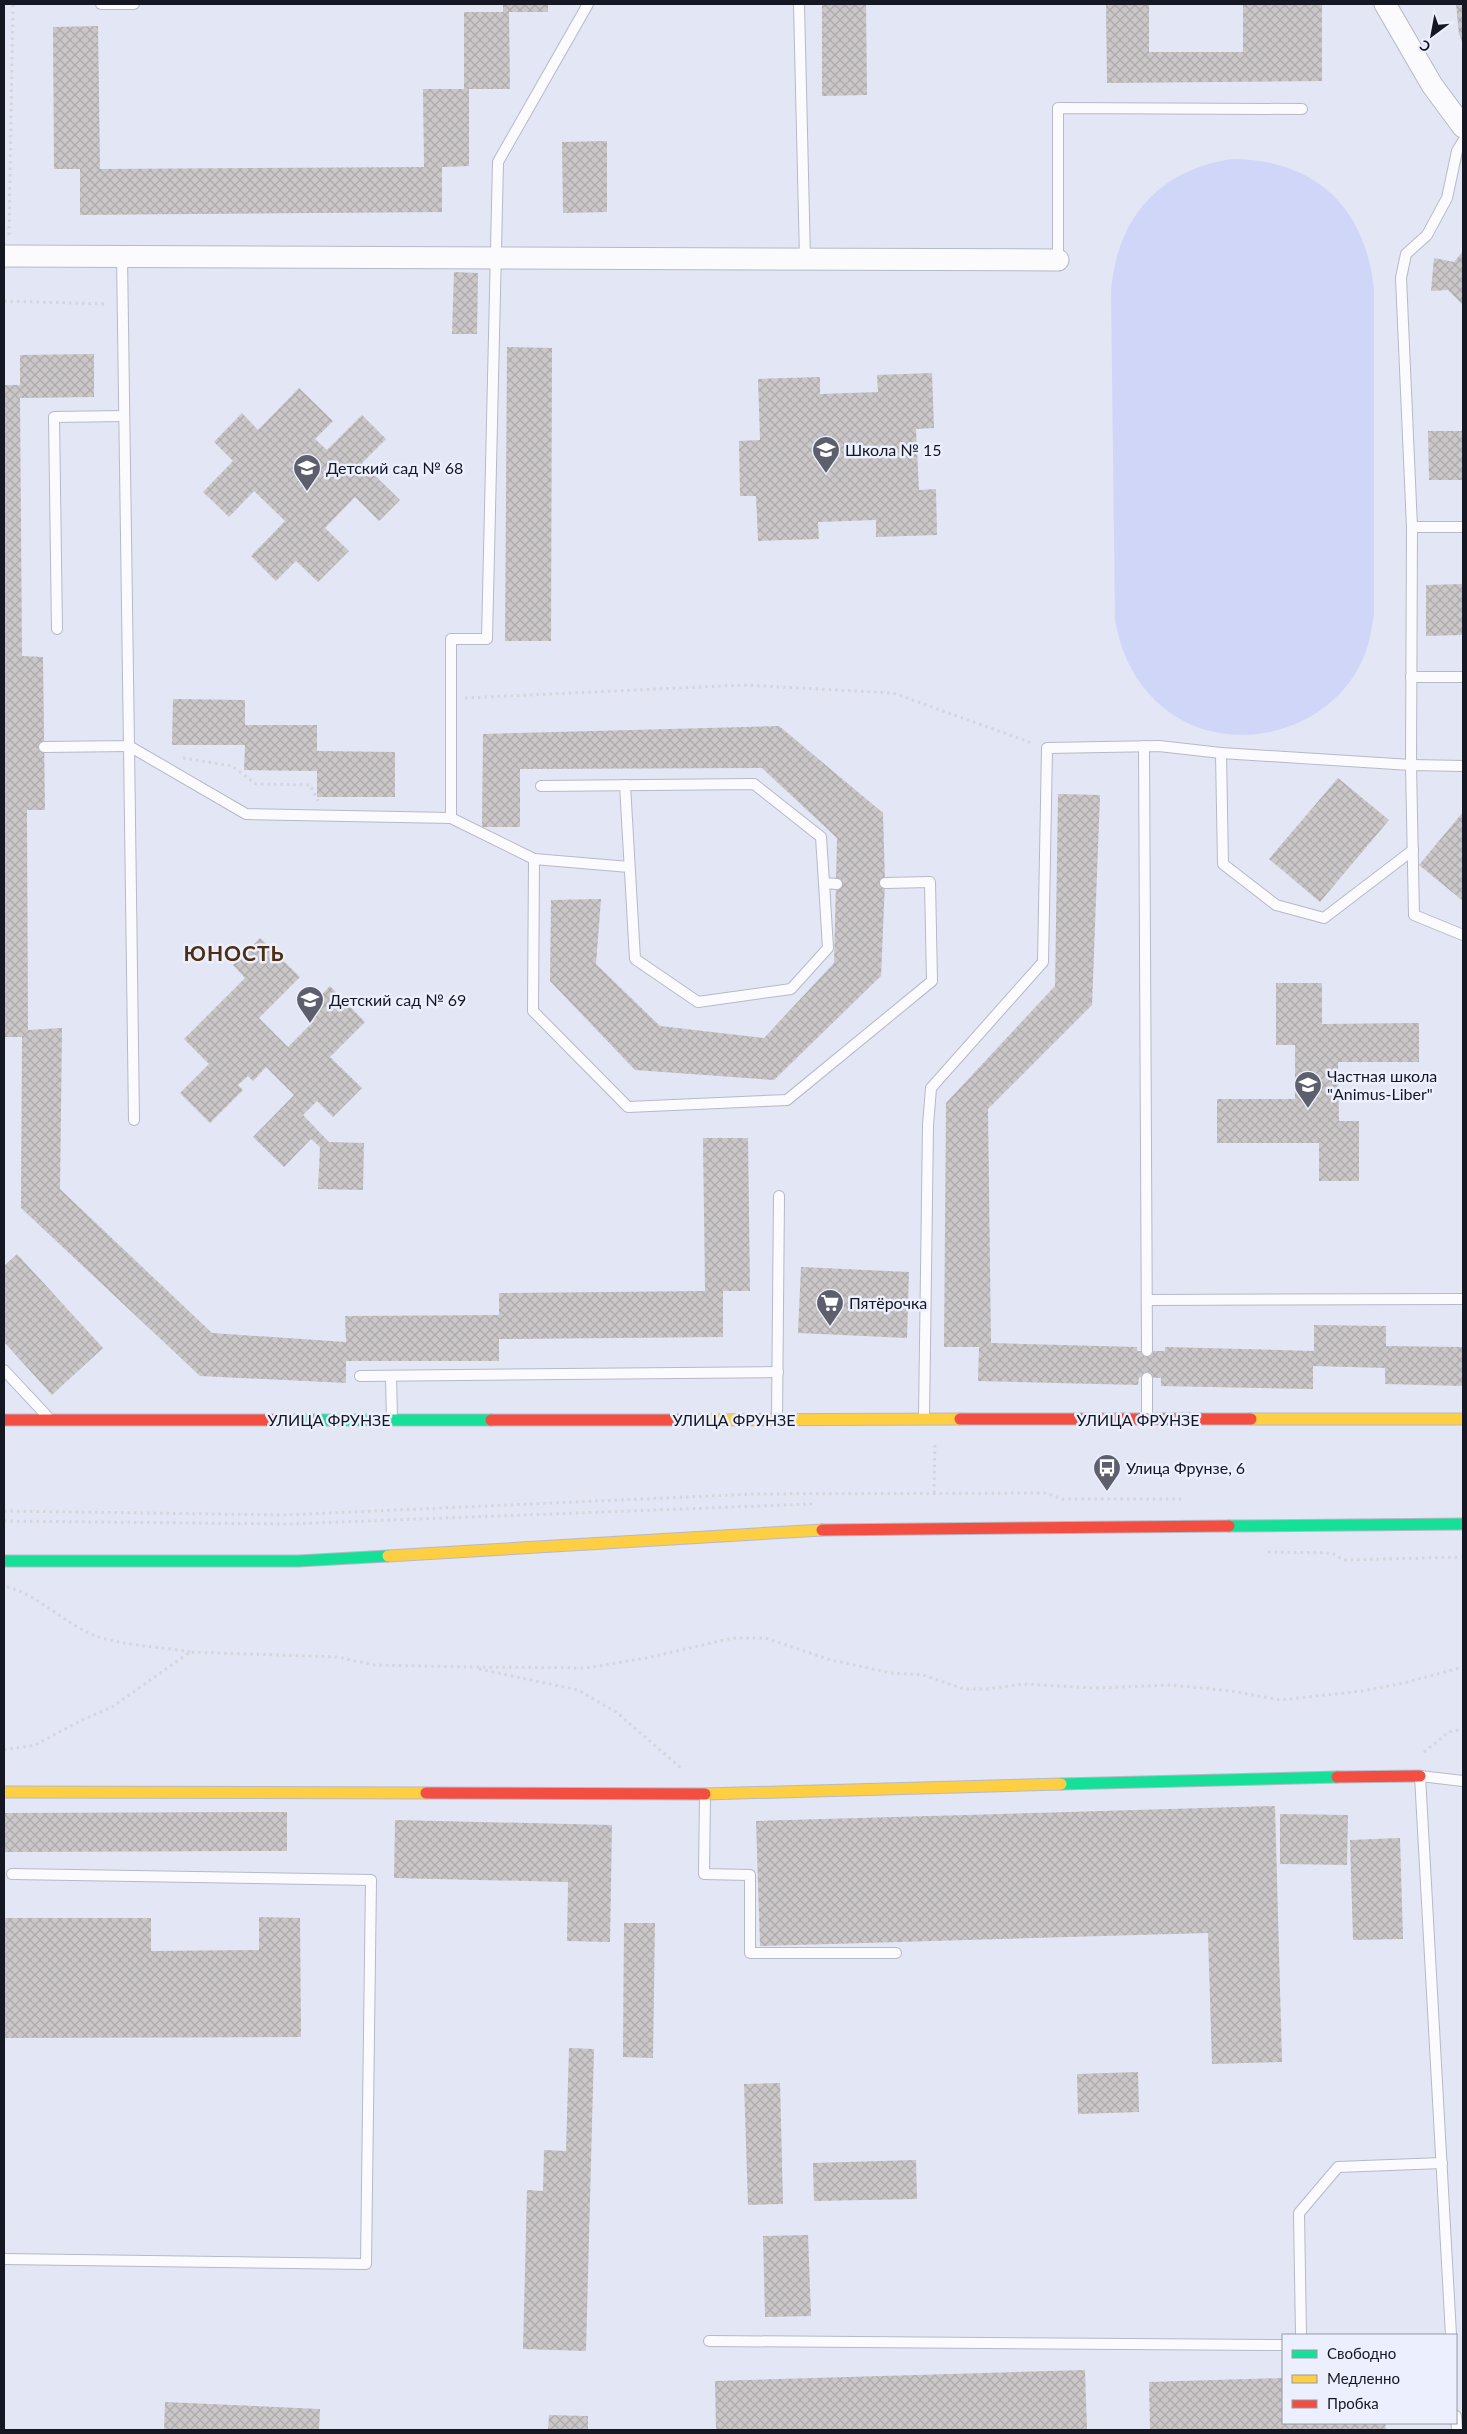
<svg xmlns="http://www.w3.org/2000/svg" width="1467" height="2434" font-family="Lato,sans-serif">
	<style>
		.pitch { fill: #d0d6f8 }
		.building { fill: url(#building-cross-hatch) }
		.lines { fill: none; stroke-linecap: round; stroke-linejoin: round }
		.lane-casing { stroke: #b6b9c6; stroke-width: 12 }
		.street-casing { stroke: #b6b9c6; stroke-width: 23 }
		.fast-casing { stroke: #b6b9c6; stroke-width: 13 }
		.slow-casing { stroke: #b6b9c6; stroke-width: 13 }
		.jam-casing { stroke: #b6b9c6; stroke-width: 13 }
		.path { stroke: #d5d6db; stroke-width: 3; stroke-dasharray: 2.5 4; stroke-linecap: butt }
		.lane { stroke: #fbfbfe; stroke-width: 10 }
		.street { stroke: #fbfbfe; stroke-width: 21 }
		.fast { stroke: #16e098; stroke-width: 11 }
		.slow { stroke: #ffcf43; stroke-width: 11 }
		.jam { stroke: #f24e42; stroke-width: 11 }
		.labels { text-anchor: middle; stroke-width: 5; stroke-linejoin: round; paint-order: stroke }
		.poi-label { font-size: 16px; fill: #151723; stroke: #eceffd; text-anchor: start }
		.street-label { font-size: 16px; fill: #151723; stroke: #eceffd }
		.district-label { font-size: 21px; font-weight: bold; letter-spacing: 1px; fill: #4c2e12; stroke: #eceffd }
	</style>
	<defs>
		<pattern id="building-cross-hatch" width="8" height="8" patternUnits="userSpaceOnUse" patternTransform="scale(1.25)"><rect width="8" height="8" fill="#cbc7c8"/><path d="M0 0l8 8M0 8l8-8" fill="none" stroke="#adaaac"/></pattern>
	</defs>
	<rect width="100%" height="100%" fill="#e3e6f5"/>
	<path class="pitch" d="M1231,159C1315,159 1366,207 1374,290V613C1372,627 1370,641 1365,654C1332,739 1212,764 1150,695C1130,673 1120,648 1115,620L1111,290C1118,217 1158,171 1231,159Z"/>
	<g class="building">
		<polygon points="503,4 548,4 548,12 509,12 510,89 469,89 469,166 442,167 442,212 80,215 80,169 54,169 53,27 98,26 100,169 424,167 423,89 464,89 464,12 503,12"/>
		<polygon points="822,4 866,4 867,95 822,96"/>
		<polygon points="1106,4 1149,4 1149,52 1243,52 1243,4 1322,4 1322,81 1107,83"/>
		<polygon points="1456,4 1463,4 1463,44 1459,34"/>
		<polygon points="607,141 607,212 563,213 562,142"/>
		<polygon points="1463,251 1463,305 1448,290 1431,291 1434,258 1454,262"/>
		<polygon points="454,272 478,273 477,334 452,334"/>
		<polygon points="507,347 552,348 551,641 505,641"/>
		<polygon points="94,354 94,397 20,398 22,656 43,657 45,810 27,810 28,1030 62,1028 60,1189 212,1333 346,1342 345,1316 499,1315 499,1293 705,1291 703,1138 748,1138 750,1291 723,1291 723,1337 499,1339 499,1361 346,1361 346,1383 200,1376 21,1208 22,1037 4,1037 4,385 20,385 20,355"/>
		<polygon points="932,373 934,428 916,429 919,490 936,489 937,535 876,537 876,520 818,522 819,539 758,541 756,496 740,496 739,441 760,440 758,379 820,377 820,394 878,392 877,375"/>
		<polygon points="299,388 333,421 315,439 327,450 362,415 386,439 362,463 400,500 379,521 355,497 325,528 349,551 318,582 296,561 276,581 251,556 285,521 254,491 229,517 203,492 233,461 214,442 242,413 258,430"/>
		<polygon points="1428,431 1463,431 1463,480 1429,480"/>
		<polygon points="1463,584 1463,635 1426,636 1426,585"/>
		<polygon points="173,699 245,700 245,725 317,725 317,751 395,752 395,797 317,797 317,771 244,770 245,745 172,745"/>
		<polygon points="779,726 883,813 885,883 881,976 774,1080 635,1070 550,981 551,900 601,899 596,964 660,1026 764,1038 834,963 837,838 762,768 520,769 520,827 482,827 483,734"/>
		<polygon points="1338,778 1389,820 1320,902 1269,859"/>
		<polygon points="1058,794 1100,795 1092,1005 988,1109 991,1343 1137,1347 1137,1351 1165,1351 1165,1347 1314,1351 1314,1325 1386,1326 1386,1346 1463,1347 1463,1386 1385,1384 1385,1368 1313,1366 1313,1389 1161,1386 1161,1378 1139,1377 1138,1385 978,1381 979,1347 944,1347 946,1103 1055,986"/>
		<polygon points="1463,812 1463,901 1419,865"/>
		<polygon points="260,938 300,977 259,1018 288,1047 314,1021 305,1012 330,986 365,1022 330,1057 362,1088 333,1117 317,1101 303,1115 329,1142 364,1143 363,1190 318,1189 320,1147 311,1139 284,1167 253,1137 294,1095 266,1067 253,1081 248,1076 238,1085 243,1090 210,1123 180,1093 209,1064 184,1039 245,978 233,965"/>
		<polygon points="1276,983 1322,983 1322,1024 1419,1023 1419,1062 1338,1062 1339,1121 1359,1121 1359,1181 1319,1181 1319,1143 1217,1143 1217,1099 1295,1099 1295,1045 1276,1045"/>
		<polygon points="17,1254 103,1348 52,1395 4,1342 4,1266"/>
		<polygon points="801,1267 909,1272 907,1338 798,1333"/>
		<polygon points="1275,1806 1282,2062 1212,2064 1208,1933 760,1946 756,1821"/>
		<polygon points="287,1812 287,1851 4,1852 4,1813"/>
		<polygon points="1280,1814 1348,1815 1347,1865 1280,1864"/>
		<polygon points="395,1820 612,1825 610,1942 567,1941 568,1882 394,1878"/>
		<polygon points="1400,1838 1403,1939 1353,1940 1350,1840"/>
		<polygon points="259,1917 300,1918 301,2037 4,2038 4,1918 151,1918 151,1951 259,1950"/>
		<polygon points="624,1923 655,1923 653,2058 623,2057"/>
		<polygon points="569,2048 594,2049 586,2351 523,2349 527,2190 543,2191 544,2150 566,2151"/>
		<polygon points="1138,2072 1139,2112 1078,2114 1077,2074"/>
		<polygon points="780,2083 783,2204 748,2205 744,2084"/>
		<polygon points="916,2160 917,2199 814,2201 813,2163"/>
		<polygon points="808,2235 811,2316 765,2317 763,2236"/>
		<polygon points="1085,2370 1087,2430 716,2430 715,2381"/>
		<polygon points="1283,2378 1283,2423 1385,2423 1386,2430 1150,2430 1149,2382"/>
		<polygon points="165,2402 320,2409 319,2430 164,2430"/>
		<polygon points="549,2415 588,2416 588,2430 548,2430"/>
	</g>
	<g class="lines">
		<defs>
			<g id="lane">
				<polyline points="101,4 134,4"/>
				<polyline points="799,4 805,259"/>
				<polyline points="1058,260 1058,108 1302,109"/>
				<polyline points="1412,527 1463,527"/>
				<polyline points="57,629 54,417 124,416"/>
				<polyline points="1411,677 1463,677"/>
				<polyline points="129,746 246,814 451,818 534,859"/>
				<polyline points="129,746 134,1120"/>
				<polyline points="1144,746 1147,1351"/>
				<polyline points="44,747 129,746 122,256"/>
				<polyline points="1221,753 1223,864 1276,905 1324,918 1413,850"/>
				<polyline points="1463,766 1411,765 1414,915 1463,935"/>
				<polyline points="625,785 635,959 698,1002 791,989 828,948 824,883 837,884"/>
				<polyline points="541,786 754,784 821,837 824,883"/>
				<polyline points="451,818 451,639 487,639 498,162 588,4"/>
				<polyline points="629,867 534,859 533,1011 628,1107 787,1100 932,981 930,882 885,883"/>
				<polyline points="1147,1300 1463,1299"/>
				<polyline points="4,1370 47,1416"/>
				<polyline points="360,1376 778,1372"/>
				<polyline points="391,1376 392,1419"/>
				<polyline points="1147,1378 1147,1419"/>
				<polyline points="924,1417 928,1125 931,1088 1043,962 1047,748 1159,746 1221,753 1411,765 1412,527 1401,278 1406,254 1427,235 1447,198 1457,151 1463,141"/>
				<polyline points="777,1419 779,1196"/>
				<polyline points="705,1795 704,1874 750,1875 750,1953 896,1953"/>
				<polyline points="4,2259 366,2264 371,1880 12,1874"/>
				<polyline points="1301,2335 1299,2213 1338,2167 1442,2163"/>
				<polyline points="1451,2335 1420,1776 1463,1781"/>
				<polyline points="709,2341 1283,2345"/>
				<polyline points="1456,2416 1457,2430"/>
			</g>
			<g id="street">
				<polyline points="1385,4 1432,85 1463,127"/>
				<polyline points="4,256 1058,260"/>
			</g>
			<g id="fast">
				<polyline points="280,1420 491,1420"/>
				<polyline points="1229,1526 1463,1524"/>
				<polyline points="4,1561 298,1561 388,1556"/>
				<polyline points="1061,1784 1337,1777"/>
			</g>
			<g id="slow">
				<polyline points="1251,1419 1463,1419"/>
				<polyline points="689,1420 960,1419"/>
				<polyline points="388,1556 822,1530"/>
				<polyline points="4,1792 426,1793"/>
				<polyline points="705,1794 1061,1784"/>
			</g>
			<g id="jam">
				<polyline points="960,1419 1251,1419"/>
				<polyline points="4,1420 280,1420"/>
				<polyline points="491,1420 689,1420"/>
				<polyline points="822,1530 1229,1526"/>
				<polyline points="1337,1777 1420,1776"/>
				<polyline points="426,1793 705,1794"/>
			</g>
		</defs>
		<use href="#lane" class="lane-casing"/>
		<use href="#street" class="street-casing"/>
		<use href="#fast" class="fast-casing"/>
		<use href="#slow" class="slow-casing"/>
		<use href="#jam" class="jam-casing"/>
		<g class="path">
			<polyline points="9,235 13,4"/>
			<polyline points="4,301 108,304"/>
			<polyline points="465,698 743,685 893,693 1032,743"/>
			<polyline points="183,758 232,766 256,784 310,785 318,801"/>
			<polyline points="934,1493 935,1443"/>
			<polyline points="4,1511 286,1515 753,1494 1046,1493 1062,1499 1184,1499"/>
			<polyline points="4,1521 287,1524 812,1504"/>
			<polyline points="1268,1552 1332,1553 1344,1560 1463,1557"/>
			<path d="M7,1587C38,1595 62,1621 91,1634C119,1646 159,1646 190,1652"/>
			<polyline points="470,1667 586,1668 646,1658 733,1638 765,1638 831,1660 891,1673 923,1675 964,1689 987,1689 1024,1684 1093,1688 1171,1685 1231,1691 1280,1700 1362,1691 1404,1683 1463,1667"/>
			<polyline points="479,1669 578,1690 616,1712 681,1768"/>
			<polyline points="4,1750 35,1745 84,1719 112,1707 190,1652 337,1657 374,1665 471,1667"/>
			<polyline points="1424,1752 1449,1732 1463,1729"/>
		</g>
		<use href="#lane" class="lane"/>
		<use href="#street" class="street"/>
		<use href="#fast" class="fast"/>
		<use href="#slow" class="slow"/>
		<use href="#jam" class="jam"/>
	</g>
	<defs>
		<symbol id="school-pin" viewBox="-11 -11 22 30"><path d="M0 17L-7.5 6A9.5 9.5 0 1 1 7.5 6Z" fill="#5d5f6c" stroke="#eceffd"/><path d="M0-5L7-2L0 1L-7-2ZM-4 1L0 2.5L4 1V4Q0 6-4 4Z" fill="#fff"/></symbol>
		<symbol id="supermarket-pin" viewBox="-11 -11 22 30"><path d="M0 17L-7.5 6A9.5 9.5 0 1 1 7.5 6Z" fill="#5d5f6c" stroke="#eceffd"/><path d="M-6-5.5h2.5l.6 2H6L4.5 2H-2.5L-4.4-4H-6ZM-1.5 3.2a1.3 1.3 0 1 0 .1 0ZM3 3.2a1.3 1.3 0 1 0 .1 0Z" fill="#fff"/></symbol>
		<symbol id="bus-pin" viewBox="-11 -11 22 30"><path d="M0 17L-7.5 6A9.5 9.5 0 1 1 7.5 6Z" fill="#5d5f6c" stroke="#eceffd"/><path d="M-5-6H5V4H4V6H2V4H-2V6H-4V4H-5ZM-3.5-4V0h7V-4ZM-3.5 1.2v1.5H-2V1.2ZM2 1.2v1.5H3.5V1.2Z" fill="#fff"/></symbol>
	</defs>
	<g fill-rule="evenodd">
		<use href="#school-pin" x="810" y="434" width="32" height="43"/>
		<use href="#school-pin" x="291" y="452" width="32" height="43"/>
		<use href="#school-pin" x="294" y="984" width="32" height="43"/>
		<use href="#school-pin" x="1292" y="1069" width="32" height="43"/>
		<use href="#supermarket-pin" x="814" y="1287" width="32" height="43"/>
		<use href="#bus-pin" x="1091" y="1452" width="32" height="43"/>
	</g>
	<g class="labels">
		<g class="poi-label">
			<text x="845" y="456">Школа № 15</text>
			<text x="326" y="474">Детский сад № 68</text>
			<text x="329" y="1006">Детский сад № 69</text>
			<text x="1327" y="1082">Частная школа<tspan x="1327" dy="18">"Animus-Liber"</tspan></text>
			<text x="849" y="1309">Пятёрочка</text>
			<text x="1126" y="1474">Улица Фрунзе, 6</text>
		</g>
		<g class="street-label">
			<text x="329" y="1426">УЛИЦА ФРУНЗЕ</text>
			<text x="734" y="1426">УЛИЦА ФРУНЗЕ</text>
			<text x="1138" y="1426">УЛИЦА ФРУНЗЕ</text>
		</g>
		<g class="district-label">
			<text x="234" y="961">ЮНОСТЬ</text>
		</g>
	</g>
	<rect width="1467" height="2434" fill="none" stroke="#151723" stroke-width="10"/>
	<rect x="1282" y="2334" width="175" height="90" fill="#eceffd" stroke="#9699a6"/>
	<rect x="1292" y="2350" width="25" height="8" fill="#16e098" stroke="#9699a6"/>
	<text x="1327" y="2359" font-size="15" fill="#151723">Свободно</text>
	<rect x="1292" y="2375" width="25" height="8" fill="#ffcf43" stroke="#9699a6"/>
	<text x="1327" y="2384" font-size="15" fill="#151723">Медленно</text>
	<rect x="1292" y="2400" width="25" height="8" fill="#f24e42" stroke="#9699a6"/>
	<text x="1327" y="2409" font-size="15" fill="#151723">Пробка</text>
	<g transform="translate(1432 35) rotate(212)" stroke="#eceffd" stroke-width="4" paint-order="stroke">
	<path d="M0-4L9 19L0 12L-9 19Z" fill="#151723"/>
	<text y="-8" font-size="14" font-weight="bold" text-anchor="middle" fill="#151723">С</text>
	</g>
</svg>
